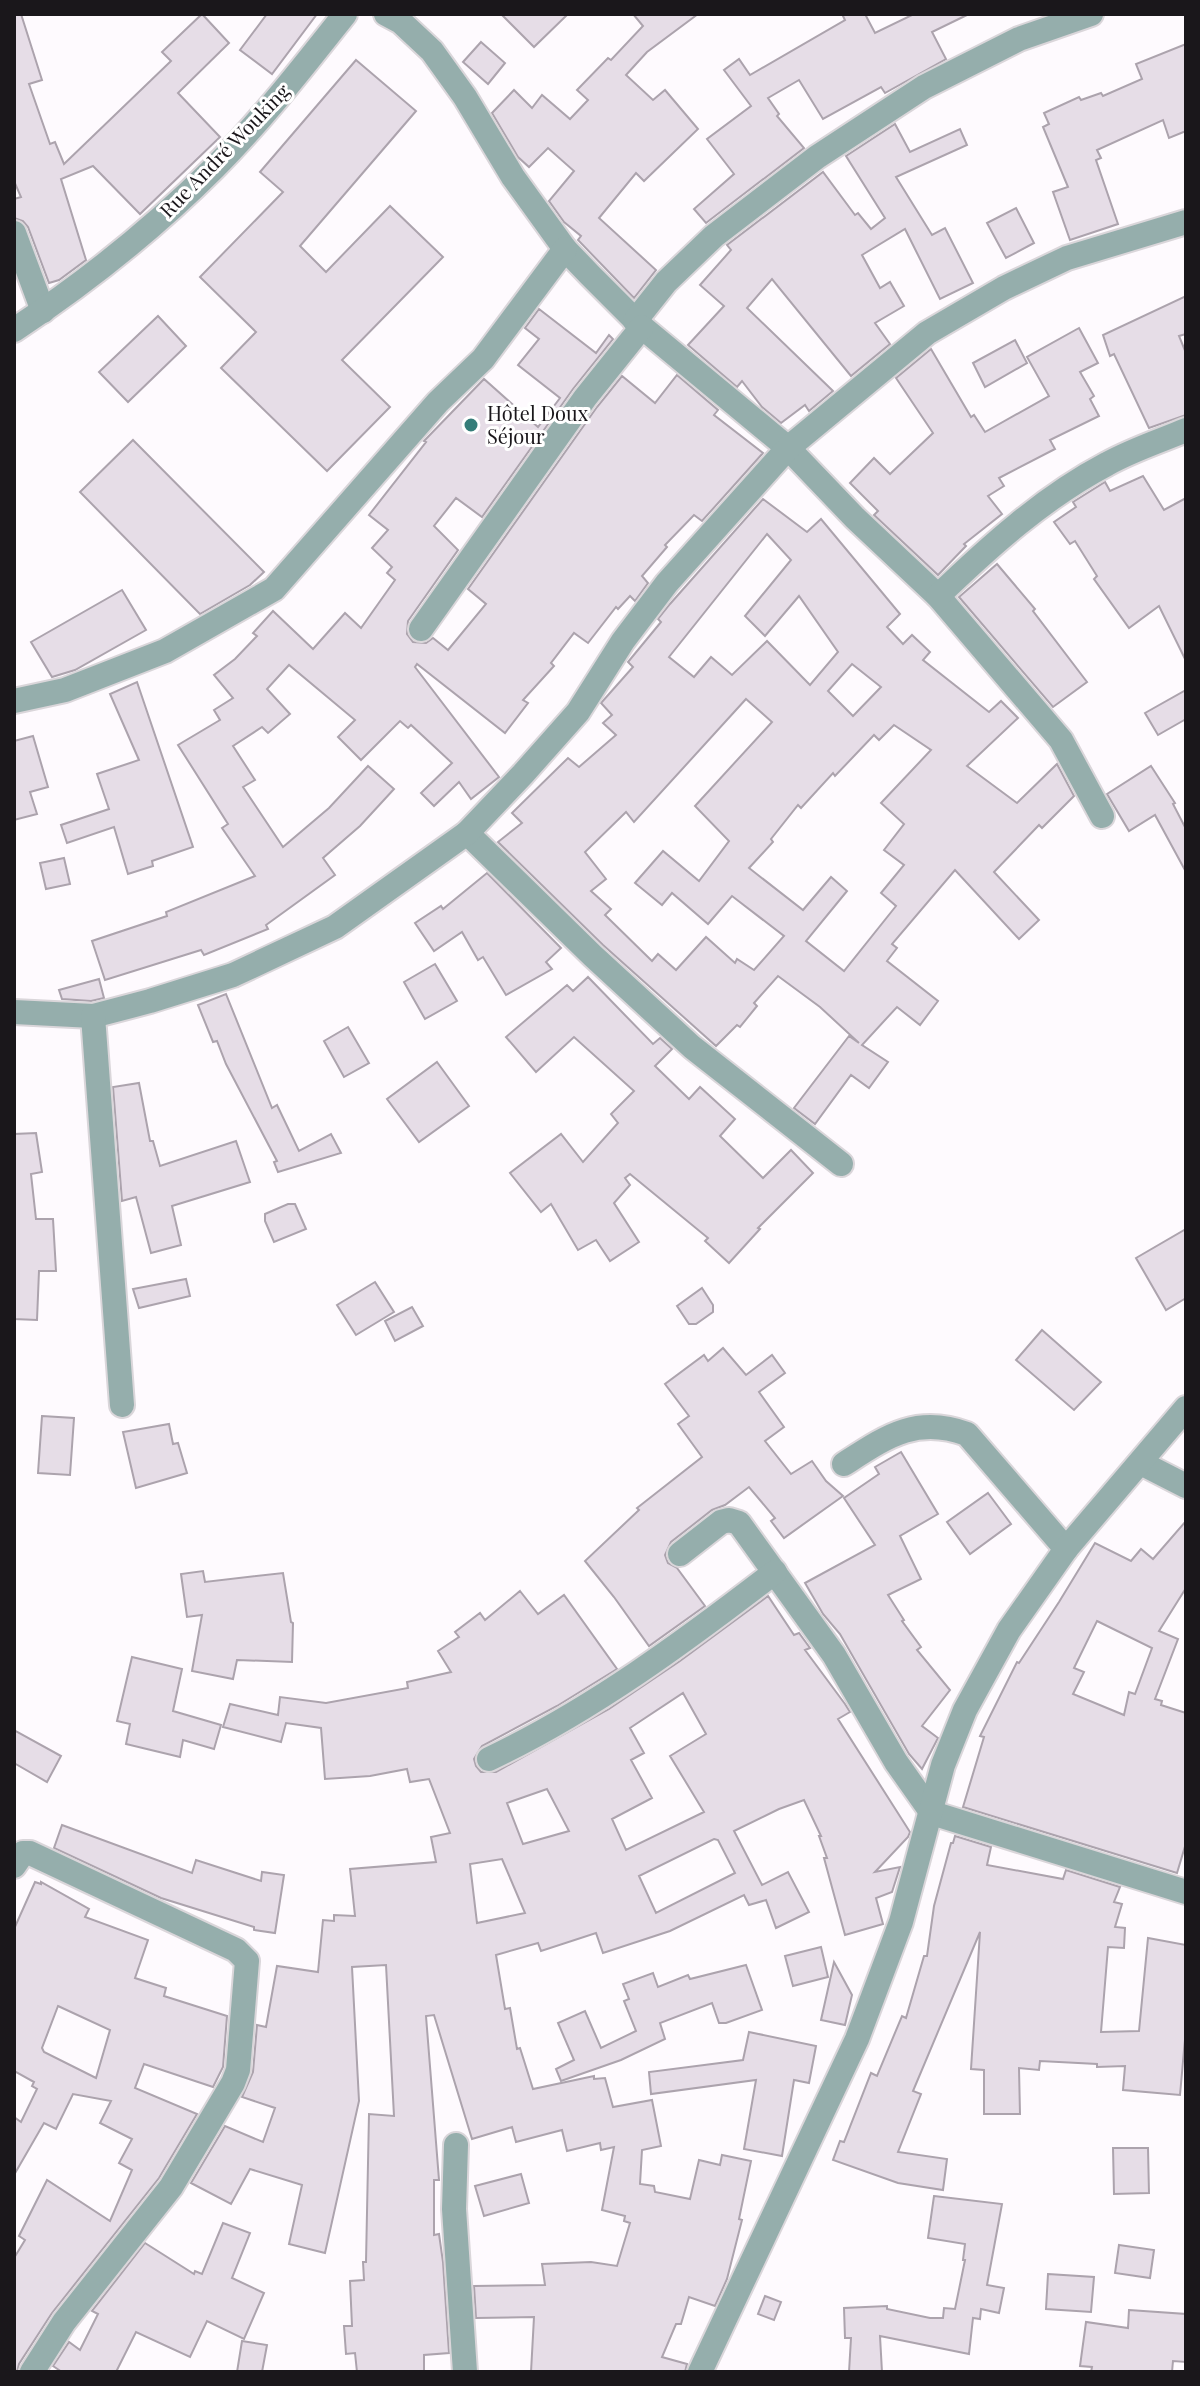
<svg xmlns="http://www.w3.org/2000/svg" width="1200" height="2386" font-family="'Playfair Display',serif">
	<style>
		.building { fill: #e6dde7; stroke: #aca3ad; stroke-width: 2; fill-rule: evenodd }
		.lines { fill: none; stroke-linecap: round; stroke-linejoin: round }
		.minor-casing { stroke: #dad6da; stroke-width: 28 }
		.tertiary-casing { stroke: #dad6da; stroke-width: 28 }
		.minor { stroke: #95aeac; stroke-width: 24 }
		.tertiary { stroke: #95aeac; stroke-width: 24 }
		.poi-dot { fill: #357d79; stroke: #fff; stroke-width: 3 }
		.labels { text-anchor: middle; stroke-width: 6; stroke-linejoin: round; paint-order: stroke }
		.street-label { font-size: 20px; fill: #1a171b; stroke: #fff }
		.poi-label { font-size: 20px; fill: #1a171b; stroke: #fff; text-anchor: start }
	</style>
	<rect width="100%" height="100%" fill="#fefafe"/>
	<g class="building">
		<polygon points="14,14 21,14 42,80 29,84 50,144 55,142 64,164 171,61 162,52 202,14 229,43 178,93 220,137 140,214 93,166 61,179 86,260 59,280 49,283 28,227 23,221 14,218 14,199 21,197 14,181"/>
		<polygon points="267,14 317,14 272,74 240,50"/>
		<polygon points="501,14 568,14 534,47"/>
		<polygon points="633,14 698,14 647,52 626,75 653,100 665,90 698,129 644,181 636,173 599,218 656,270 634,298 578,240 581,236 564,222 549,201 574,171 548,148 529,167 518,157 492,113 514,90 532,108 542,95 570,119 588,100 577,90 608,58 611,60 643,26"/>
		<polygon points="842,14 865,14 875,33 914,14 969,14 932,32 946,59 885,93 881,87 823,119 799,80 768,98 779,114 777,116 804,148 706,223 694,209 734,174 707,139 751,106 724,70 739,59 750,75 845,20"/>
		<polygon points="481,42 505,63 488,84 463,62"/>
		<polygon points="1186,44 1186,131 1169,138 1163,120 1097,150 1101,158 1096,160 1118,224 1070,240 1053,192 1068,187 1043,127 1049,124 1044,113 1079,97 1081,100 1101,93 1103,96 1142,79 1136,64"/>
		<polygon points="356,60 416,111 300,246 326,272 390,206 443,257 342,360 390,407 327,471 221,368 256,332 200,277 283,192 260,172"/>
		<polygon points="895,124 910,152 960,129 967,145 896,177 932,235 945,228 973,283 940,299 905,229 862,255 880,288 890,282 904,306 875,323 890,344 851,376 772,279 747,308 833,391 809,411 805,405 781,423 762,407 742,381 737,387 688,345 724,306 700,285 731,250 727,245 823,172 855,215 858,213 871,229 885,218 846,156"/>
		<polygon points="1016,208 1034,243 1006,258 987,223"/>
		<polygon points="1186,296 1186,334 1179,336 1186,353 1186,415 1149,428 1114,354 1110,356 1103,335"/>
		<polygon points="539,309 596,353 609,335 613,339 573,389 482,517 456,498 434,526 458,550 408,621 407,634 413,642 426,643 433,638 448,650 486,604 468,589 597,407 622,376 655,403 677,375 718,410 714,415 763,453 702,521 694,515 665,545 667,547 642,576 648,583 635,601 630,596 618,609 616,607 588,643 574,633 551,663 554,666 523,700 528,703 505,733 417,664 415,667 499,777 471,799 459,782 434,806 421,793 452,763 411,725 408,728 400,721 361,760 338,737 355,720 289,665 267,689 290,714 268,733 262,727 233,746 255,780 243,787 283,847 329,808 368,766 394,789 360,826 323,858 335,875 266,925 268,929 204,955 201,950 105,980 92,941 167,916 166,912 255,876 222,828 228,824 178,745 220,720 214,710 233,698 214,675 235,659 257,636 253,633 273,611 313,649 345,613 361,628 395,580 387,573 392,567 372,548 388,530 369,515 426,442 424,441 484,379 538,427 560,398 518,365 539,339 525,328"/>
		<polygon points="158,316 186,346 128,402 99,372"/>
		<polygon points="1079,328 1098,363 1080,372 1094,396 1090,399 1099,416 1050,440 1055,449 999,478 1004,486 988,496 1002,514 964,544 966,546 938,575 874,515 878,511 850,483 874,458 890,474 933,433 896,378 931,349 971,417 974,415 985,432 1049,396 1027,357"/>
		<polygon points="1015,340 1027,363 985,387 973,363"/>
		<polygon points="133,440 264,572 250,585 200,614 80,492"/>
		<polygon points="1143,476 1164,510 1186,498 1186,661 1159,606 1129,628 1094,579 1097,576 1075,541 1070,544 1054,522 1076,507 1073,502 1105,482 1110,491"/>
		<path d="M763,499L807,532L821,519L900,614L887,627L903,644L912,635L930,652L923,660L989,712L1001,701L1018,718L967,766L1017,803L1057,764L1074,796L1042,828L1039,825L994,872L1039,920L1019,939L955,870L892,944L897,948L887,961L938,1001L920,1025L897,1007L862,1045L888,1062L869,1088L851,1075L815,1124L794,1108L849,1036L859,1043L820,1007L778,976L754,1003L757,1006L740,1027L737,1025L716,1046L603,945L498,842L522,823L512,813L568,758L579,767L616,735L603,723L612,715L601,703L633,667L628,662L661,622L658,619L670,604ZM767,534L791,560L745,616L765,636L799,596L838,652L810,685L767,641L732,675L711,657L694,677L669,657ZM852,664L881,687L853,716L828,691ZM746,699L772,722L695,806L729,841L699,881L663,851L635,883L662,905L672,893L708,924L732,896L784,936L754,970L737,959L735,963L706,937L676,970L658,954L652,961L605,915L611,909L591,891L606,879L585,852L626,812L634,822ZM894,725L931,750L881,803L904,824L884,850L904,865L881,893L896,906L844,971L806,941L847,891L831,877L803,910L749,868L773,842L771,839L798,805L801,808L833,773L835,776L874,735L879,740Z"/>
		<polygon points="997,564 1035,609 1033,611 1087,682 1053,707 959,597"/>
		<polygon points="122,590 146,630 75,670 52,677 31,642"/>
		<polygon points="137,682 193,847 152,861 153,866 128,874 114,827 67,843 61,825 109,809 97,774 139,760 110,694"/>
		<polygon points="1186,690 1186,719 1158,735 1145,713"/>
		<polygon points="33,736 48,787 30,792 37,814 14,820 14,741"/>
		<polygon points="1151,766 1175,803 1173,804 1186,829 1186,872 1155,815 1129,831 1107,794"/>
		<polygon points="64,858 70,884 46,889 40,863"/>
		<polygon points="487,873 561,948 546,962 552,969 506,995 483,957 478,960 462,932 434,951 415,923 441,906 443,909"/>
		<polygon points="435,964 457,1001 425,1019 404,982"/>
		<polygon points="588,977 653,1044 660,1038 672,1049 655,1066 689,1099 700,1087 735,1119 720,1136 763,1178 791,1150 813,1173 758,1228 760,1229 729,1263 705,1241 708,1238 630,1174 625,1178 630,1185 614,1203 639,1242 610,1261 596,1240 578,1250 551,1204 541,1212 510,1173 561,1134 583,1162 618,1123 611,1114 634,1091 574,1037 536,1072 506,1037 567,985 573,991"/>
		<polygon points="99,979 104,998 91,1001 62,999 59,990"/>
		<polygon points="226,994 272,1108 277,1105 299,1151 331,1134 341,1153 278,1172 274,1162 277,1161 226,1064 217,1041 213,1042 198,1005"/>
		<polygon points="348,1027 369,1063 344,1077 324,1041"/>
		<polygon points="437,1062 469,1106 419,1142 387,1099"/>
		<polygon points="139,1083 150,1141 153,1141 160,1166 236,1141 250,1182 172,1206 181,1245 151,1253 136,1197 122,1201 113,1087"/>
		<polygon points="36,1133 42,1172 31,1174 36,1219 53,1219 56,1271 39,1271 37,1320 14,1319 14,1134"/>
		<polygon points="288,1204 295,1204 306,1229 274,1242 265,1221 265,1214"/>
		<polygon points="1186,1229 1186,1298 1166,1310 1136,1258"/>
		<polygon points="186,1279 190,1296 139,1308 133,1289"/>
		<polygon points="375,1282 394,1312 356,1335 337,1305"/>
		<polygon points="702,1288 713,1305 713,1312 696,1324 689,1324 677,1306"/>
		<polygon points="412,1307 423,1326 395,1341 385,1321"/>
		<polygon points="1042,1330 1101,1382 1074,1410 1016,1360"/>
		<polygon points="723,1348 746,1375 772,1355 785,1373 759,1392 784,1427 765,1441 791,1474 812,1461 826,1481 843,1496 784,1538 771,1521 775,1518 749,1487 725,1505 712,1510 671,1542 665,1555 668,1563 677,1568 705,1606 649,1646 614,1597 585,1561 639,1510 637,1508 702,1457 678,1424 689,1416 665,1384 704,1355 708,1361"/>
		<polygon points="42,1416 74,1418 70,1475 38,1473"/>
		<polygon points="169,1424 173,1444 178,1443 187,1473 136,1488 123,1432"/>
		<polygon points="901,1452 938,1514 900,1536 921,1579 888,1595 904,1620 902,1621 921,1647 917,1650 950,1690 922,1726 938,1738 922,1769 909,1754 840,1634 823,1614 805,1583 875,1545 844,1498 879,1474 875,1467"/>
		<polygon points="988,1493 1011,1524 970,1554 947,1522"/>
		<path d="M1186,1521V1588L1159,1631L1178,1639L1155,1699L1162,1701L1161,1705L1186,1713V1843L1177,1873L963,1807L984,1737L980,1736L1017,1662L1019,1663L1059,1602L1095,1543L1131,1561L1141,1549L1153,1559ZM1097,1621L1152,1648L1135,1694L1129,1692L1124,1715L1073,1694L1084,1672L1074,1668Z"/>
		<polygon points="203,1571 205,1582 283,1573 291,1622 293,1623 292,1662 237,1660 233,1679 192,1671 202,1615 187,1617 181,1574"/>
		<path d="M520,1591L538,1614L564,1595L617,1669L557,1706L482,1746L474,1759L476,1766L481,1772H496L609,1709L680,1661L768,1596L794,1635L799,1633L810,1648L805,1650L845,1704L850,1712L838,1719L910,1832L908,1837L875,1872L900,1867L892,1892L876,1898L883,1924L845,1935L824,1858H827L819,1836H821L804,1800L779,1809L734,1831L762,1885L788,1872L809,1912L776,1928L766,1900L749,1905L744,1895L670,1931L603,1953L596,1933L541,1951L538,1943L496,1955L505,2009L510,2008L517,2049L520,2048L533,2089L594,2076V2079L605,2078L613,2107L652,2100L661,2146L642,2150L640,2184L654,2186L655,2192L690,2199L699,2160L720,2165L722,2155L751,2161L739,2219L742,2220L727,2279L715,2306L689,2297L681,2324H676L662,2357L687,2364L685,2372H531L534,2317L476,2318L474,2286L545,2285L542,2264L591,2262L617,2266L630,2223L624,2221L625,2216L602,2210L614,2147L601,2150L600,2143L567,2151L562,2130L516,2142L512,2127L472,2139L434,2015L426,2016L439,2180H434V2235L439,2234L443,2262L449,2353L424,2355V2372H357L355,2353L346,2354L344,2326H352L350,2281L364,2280L363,2262H366L369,2114L394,2116L386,1965L352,1967L359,2101L325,2253L289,2244L302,2185L250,2169L231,2204L191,2183L225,2126L263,2142L275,2108L242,2097L253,2072L257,2025L266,2027L277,1966L318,1972L323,1920L334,1921V1915L355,1916L350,1869L436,1862L431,1837L450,1833L429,1779L410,1782L407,1769L370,1776L325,1779L321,1728L286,1723L281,1742L223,1727L230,1704L278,1715L280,1697L326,1703L408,1688L407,1682L451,1672L438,1651L459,1637L455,1632L480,1613L485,1620ZM683,1693L706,1734L670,1756L704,1812L626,1850L612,1819L652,1798L631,1760L644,1753L630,1728ZM547,1789L569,1831L523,1844L507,1803ZM714,1839L718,1840L735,1873L656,1913L639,1876ZM502,1859L525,1913L477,1923L470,1864Z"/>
		<polygon points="132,1657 182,1669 173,1711 221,1725 214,1749 183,1740 180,1757 126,1744 130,1724 117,1721"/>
		<polygon points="14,1730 61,1756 47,1782 14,1763"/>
		<polygon points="62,1825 192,1873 196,1860 261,1881 262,1872 284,1875 275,1933 254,1930 254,1927 161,1898 54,1848"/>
		<polygon points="955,1836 991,1847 987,1865 1063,1879 1066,1870 1120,1887 1114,1902 1122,1904 1115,1927 1125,1928 1124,1948 1108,1947 1101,2032 1139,2031 1148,1938 1186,1945 1186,2028 1180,2095 1123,2090 1125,2066 1097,2067 1097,2064 1040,2061 1039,2070 1019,2068 1020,2114 984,2114 984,2070 971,2069 980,1932 913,2091 921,2094 898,2152 947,2159 943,2190 898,2183 833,2160 840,2141 844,2142 871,2073 877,2076 902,2016 906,2018 924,1956 927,1956 934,1906 951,1843 953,1843"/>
		<path d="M35,1882L41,1884V1882L89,1909L85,1917L148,1940L135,1978L166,1988L164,1996L227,2016L223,2067L213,2087L144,2064L135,2088L197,2114L159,2178L52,2313L19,2364L17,2372H14V2258L25,2240L19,2236L47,2180L110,2221L132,2170L119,2163L132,2139L100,2123L111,2101L73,2094L56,2129L44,2123L14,2175V2117L21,2122L37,2089L32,2086L34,2082L14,2071V1929ZM58,2006L110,2030L96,2078L44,2052L42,2048Z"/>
		<polygon points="821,1947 828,1977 793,1986 785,1956"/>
		<polygon points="834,1962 852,1995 845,2025 821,2020"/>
		<polygon points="746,1965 762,2010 726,2023 719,2023 712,2003 660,2023 665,2039 621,2060 561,2081 556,2069 574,2060 558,2023 585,2011 601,2048 636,2031 624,2001 629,1999 623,1984 653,1973 658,1987 688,1975 690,1979"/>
		<polygon points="749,2032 816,2046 809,2083 794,2080 782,2156 744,2149 756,2080 651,2094 649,2072 743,2060"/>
		<polygon points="1113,2148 1148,2148 1149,2193 1114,2194"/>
		<polygon points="521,2174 529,2203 484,2216 475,2186"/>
		<polygon points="934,2196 1002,2204 987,2285 1004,2288 999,2313 981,2309 980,2319 973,2318 969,2354 880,2336 882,2372 849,2372 851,2338 845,2338 844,2308 887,2306 887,2309 930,2318 943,2318 944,2308 955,2309 965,2260 963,2260 965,2244 928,2238"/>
		<polygon points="223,2223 250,2233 232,2278 264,2293 244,2339 207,2321 190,2357 136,2332 116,2372 62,2372 53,2366 69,2342 80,2350 98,2314 92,2311 145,2243 194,2274 195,2271 202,2274"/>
		<polygon points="1119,2245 1154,2250 1150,2278 1115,2273"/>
		<polygon points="1048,2274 1094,2277 1091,2312 1046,2309"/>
		<polygon points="765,2296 781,2302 774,2320 758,2314"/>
		<polygon points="1129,2310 1186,2314 1186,2362 1173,2361 1172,2372 1091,2372 1092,2367 1080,2366 1086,2322 1128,2328"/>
		<polygon points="242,2341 267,2345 262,2372 237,2372"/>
	</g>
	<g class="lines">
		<defs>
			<g id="minor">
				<polyline points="386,14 401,22 432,51 465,97 513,177 565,249 590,275 642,327 788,448 855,518 938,596 1061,740 1102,816"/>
				<polyline points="14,233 43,311"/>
				<polyline points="635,321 666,282 714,236 817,157 924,87 1019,39 1091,14"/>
				<path d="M938,596C989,547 1044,497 1107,464C1132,450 1160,441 1186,430"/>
				<polyline points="421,629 585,398 642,327"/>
				<polyline points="14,701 65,690 165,651 274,589 438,402 483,359 565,249"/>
				<polyline points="467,833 593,956 692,1047 841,1164"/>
				<polyline points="14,1012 93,1016 150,1001 233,975 335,927 467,833 523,774 578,712 623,641 667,583 788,448 927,333 1004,288 1067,258 1186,222"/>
				<polyline points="93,1016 122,1405"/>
				<polyline points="1141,1463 1186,1486"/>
				<path d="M844,1464C886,1437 916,1415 967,1434L1066,1549"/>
				<polyline points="680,1554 721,1522 729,1520 739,1523 834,1655 896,1762 932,1813 1186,1892"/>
				<path d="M489,1759C592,1710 684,1642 775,1572"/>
				<polyline points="14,1866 23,1853 30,1853 236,1950 247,1961 238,2070 233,2083 171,2187 64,2322 32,2372"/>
				<polyline points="456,2145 454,2209 465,2372"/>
				<polyline points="700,2372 857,2039 901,1922 943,1765 965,1710 1009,1630 1066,1549 1186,1408"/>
			</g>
			<path id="tertiary" d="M14,330C85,283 153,229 214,168C261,121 303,67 345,14"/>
		</defs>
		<use href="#minor" class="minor-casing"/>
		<use href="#tertiary" class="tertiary-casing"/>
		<use href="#minor" class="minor"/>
		<use href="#tertiary" class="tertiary"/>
	</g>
	<circle class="poi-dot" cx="471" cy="425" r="8"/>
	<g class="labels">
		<g class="street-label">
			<text transform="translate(225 151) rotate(-46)" y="7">Rue André Wouking</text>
		</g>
		<g class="poi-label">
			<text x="487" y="421">Hôtel Doux<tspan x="487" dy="23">Séjour</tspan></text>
		</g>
	</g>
	<rect width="1200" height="2386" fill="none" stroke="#1a171b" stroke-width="32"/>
</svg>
